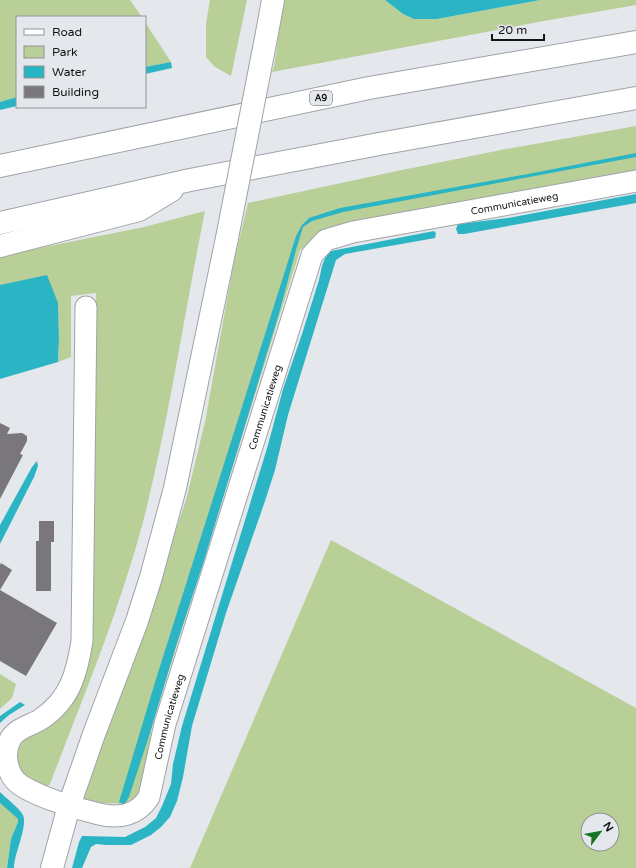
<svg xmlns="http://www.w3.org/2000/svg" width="636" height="868" font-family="'Varela Round',sans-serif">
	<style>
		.green { fill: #b8cf98; fill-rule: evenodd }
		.water { fill: #2bb5c4 }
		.building { fill: #79777c }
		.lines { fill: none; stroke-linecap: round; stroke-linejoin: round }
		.minor-casing { stroke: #a0a3a8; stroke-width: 23 }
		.tertiary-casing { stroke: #a0a3a8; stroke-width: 24 }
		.motorway-casing { stroke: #a0a3a8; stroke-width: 24 }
		.minor { stroke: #fff; stroke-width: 21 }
		.tertiary { stroke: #fff; stroke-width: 22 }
		.motorway { stroke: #fff; stroke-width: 22 }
		.tertiary-bridge-casing { stroke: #a0a3a8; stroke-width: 24; stroke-linecap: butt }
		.tertiary-bridge { stroke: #fff; stroke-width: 22 }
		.labels { text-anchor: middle; stroke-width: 3.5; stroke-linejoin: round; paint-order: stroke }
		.shield { fill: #e4e7ec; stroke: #525356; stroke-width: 1 }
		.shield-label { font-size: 9px; font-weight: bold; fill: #131416 }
		.street-label { font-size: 10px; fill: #131416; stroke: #e4e7ec }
	</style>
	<rect width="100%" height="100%" fill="#e4e7ec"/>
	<g class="green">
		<polygon points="0,0 130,0 142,17 17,17 17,97 0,102"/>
		<polygon points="210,0 247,0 231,76 215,67 206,57 206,24"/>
		<polygon points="284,0 385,0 403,14 415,19 437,19 540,0 636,0 636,5 544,21 272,72 274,66"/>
		<polygon points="145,22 171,62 145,67"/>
		<polygon points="636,126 636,173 323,235 300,250 152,725 144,785 139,794 127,804 101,803 84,799 81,792 148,612 186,500 205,422 234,261 248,203 397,171 506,149"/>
		<path d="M205,211C184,315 169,420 143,522C119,612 83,697 50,784L46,788L29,785L13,759L21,738L51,719L90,590L96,293L71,296V357L58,362L59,339L58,303L0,285V256L144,227Z"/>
		<path d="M331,540L636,708V868H190ZM588,820H612V844H588Z"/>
		<polygon points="0,674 16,684 12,698 0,709"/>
		<polygon points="0,803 18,819 18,822 11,839 7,868 0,868"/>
	</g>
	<g class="water">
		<polygon points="385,0 540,0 437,19 414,19 403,14"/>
		<polygon points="171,62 172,68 145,74 145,67"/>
		<polygon points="17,97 17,106 0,110 0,102"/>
		<polygon points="636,153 636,157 343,212 312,221 303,227 296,250 280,310 203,564 176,646 150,733 129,797 124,805 119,802 156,679 296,236 302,225 309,218 340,208 528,174"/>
		<polygon points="636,194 636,203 464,234 458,234 456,229 458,224 508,218"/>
		<polygon points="434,231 436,233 435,238 345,254 336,260 288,415 275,470 265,501 226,613 192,726 183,777 177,801 170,817 161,827 151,835 131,845 106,845 96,844 91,847 82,868 72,868 79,842 82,836 125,837 145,827 156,818 162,806 171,784 173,764 182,726 268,445 283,389 302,334 319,280 322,266 325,258 331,251"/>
		<polygon points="47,275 58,303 59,339 58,362 0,379 0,285"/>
		<polygon points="37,461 38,466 34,477 0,544 0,525 32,467"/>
		<polygon points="20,702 25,705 9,715 0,723 0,716"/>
		<path d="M0,792C6,798 19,808 23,815C28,826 14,854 14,868H7L11,839L18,822V819L0,803Z"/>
	</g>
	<g class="building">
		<polygon points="0,423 10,428 7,434 22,433 27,436 27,441 20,454 23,455 0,499"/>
		<polygon points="39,521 54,521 54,542 51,542 51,591 36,591 36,541 39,541"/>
		<polygon points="1,563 12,570 0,590 57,623 26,676 0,661 0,565"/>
	</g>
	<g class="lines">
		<defs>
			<g id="minor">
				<path id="s1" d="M86,307L82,641C77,673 70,700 41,719C32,725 17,728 11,738C2,754 7,777 22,786C41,798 78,809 99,814C119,819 138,815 149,797L165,724L312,255L326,240L353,232L636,181"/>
			</g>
			<g id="tertiary">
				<polyline points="267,33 273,0"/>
				<polyline points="52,868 69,806 94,734 137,621 151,577 175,488 227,238"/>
			</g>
			<g id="motorway">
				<polyline points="0,166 369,88 636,42"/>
				<polyline points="0,223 190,180 379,144 636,98"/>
				<polyline points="0,246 139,210 172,190"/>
			</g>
		</defs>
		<use href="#minor" class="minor-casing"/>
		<use href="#tertiary" class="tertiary-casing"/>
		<use href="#motorway" class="motorway-casing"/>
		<use href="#minor" class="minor"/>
		<use href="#tertiary" class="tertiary"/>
		<use href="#motorway" class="motorway"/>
		<defs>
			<polyline id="tertiary-bridge" points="227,238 267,33"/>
		</defs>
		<use href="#tertiary-bridge" class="tertiary-bridge-casing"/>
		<use href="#tertiary-bridge" class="tertiary-bridge"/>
	</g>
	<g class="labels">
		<rect class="shield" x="310" y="91" width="22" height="14" rx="3"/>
		<g class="shield-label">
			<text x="321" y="101">A9</text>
		</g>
		<g class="street-label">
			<text dy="4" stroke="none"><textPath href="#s1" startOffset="1433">Communicatieweg</textPath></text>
			<text dy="4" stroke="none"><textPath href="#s1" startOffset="1061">Communicatieweg</textPath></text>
			<text dy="4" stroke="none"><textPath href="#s1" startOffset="737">Communicatieweg</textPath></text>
		</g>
	</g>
	<rect x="16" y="16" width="130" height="92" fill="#e4e7ec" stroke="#909396"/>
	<rect x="24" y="29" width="20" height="6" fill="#ffffff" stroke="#909396"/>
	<text x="52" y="36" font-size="12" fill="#131416">Road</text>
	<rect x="24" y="46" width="20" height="12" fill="#b8cf98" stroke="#909396"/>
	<text x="52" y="56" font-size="12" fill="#131416">Park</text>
	<rect x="24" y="66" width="20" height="12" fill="#2bb5c4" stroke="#909396"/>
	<text x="52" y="76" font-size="12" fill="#131416">Water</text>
	<rect x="24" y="86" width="20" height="12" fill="#79777c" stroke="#909396"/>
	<text x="52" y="96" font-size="12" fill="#131416">Building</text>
	<g transform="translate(600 832) rotate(58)"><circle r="19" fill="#e4e7ec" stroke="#909396"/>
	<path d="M0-3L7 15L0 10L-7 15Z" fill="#157321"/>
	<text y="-6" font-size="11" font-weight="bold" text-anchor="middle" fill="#131416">N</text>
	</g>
	<path d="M492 34v6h52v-6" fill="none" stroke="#131416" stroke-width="2"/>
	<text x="498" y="34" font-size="12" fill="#131416" stroke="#e4e7ec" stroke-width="3" paint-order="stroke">20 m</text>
</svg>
